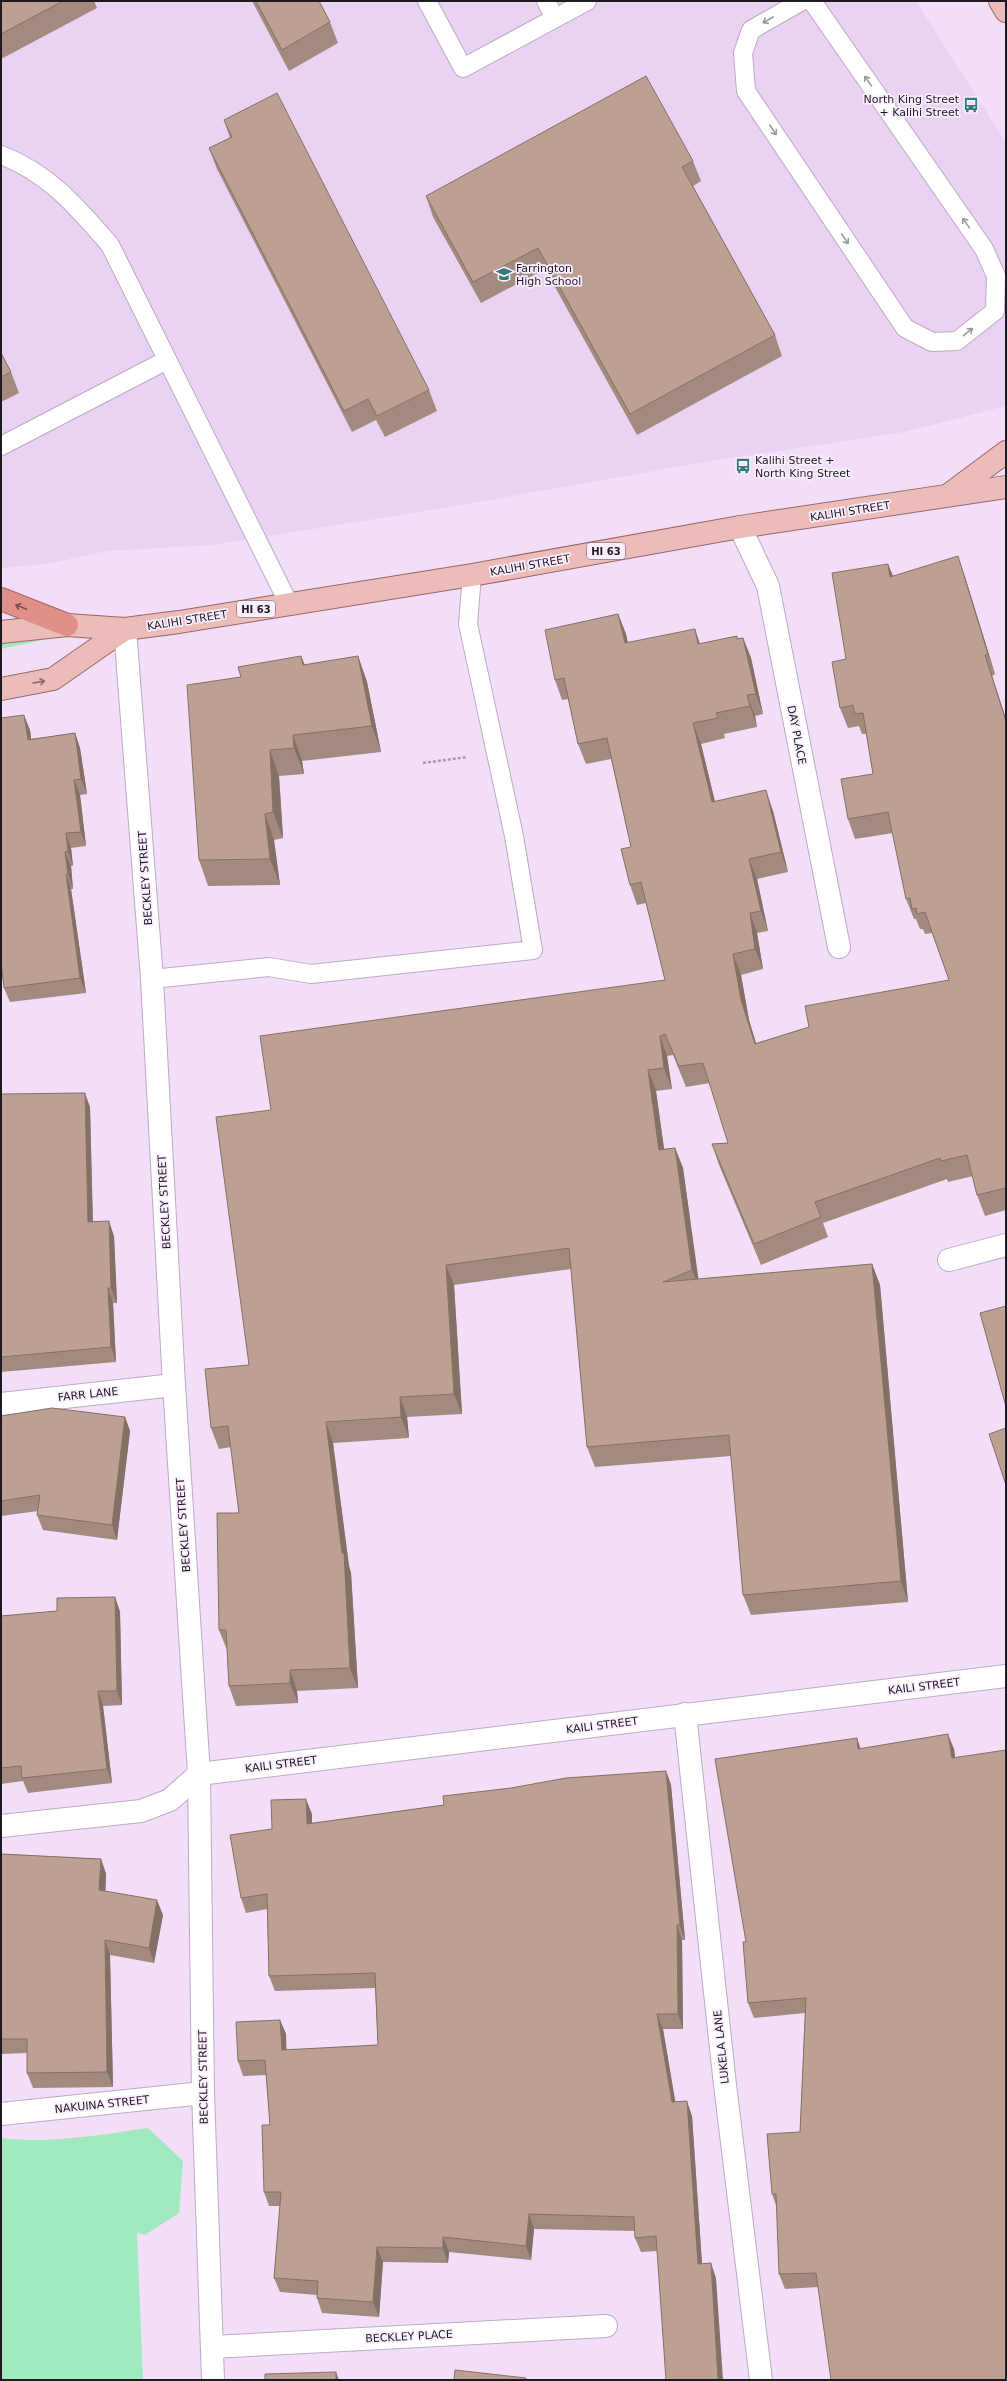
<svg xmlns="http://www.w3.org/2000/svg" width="1007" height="2381" font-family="'DejaVu Sans',sans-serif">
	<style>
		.built { fill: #ead2f2 }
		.green { fill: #a1e9bf }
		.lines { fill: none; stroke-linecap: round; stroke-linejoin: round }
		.service-casing { stroke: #bcaac3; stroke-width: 20 }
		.minor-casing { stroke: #bcaac3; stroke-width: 24 }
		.primary-casing { stroke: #9d6665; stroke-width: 24 }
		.motorway-casing { stroke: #9d6665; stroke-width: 24 }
		.path { stroke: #a899ad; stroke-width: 2.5; stroke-dasharray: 3 2; stroke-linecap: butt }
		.service { stroke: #fff; stroke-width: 18 }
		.minor { stroke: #fff; stroke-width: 22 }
		.primary { stroke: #ecbcb8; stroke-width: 22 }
		.motorway { stroke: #e08f89; stroke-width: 22 }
		.wall { fill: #a38a7e }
		.shaded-wall { fill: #857066 }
		.building { fill: #bea092; stroke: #857066 }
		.oneway { stroke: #9b989c }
		.oneway2 { stroke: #764e50 }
		.oneway3 { stroke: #866a6d }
		.labels { text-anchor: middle; stroke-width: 3.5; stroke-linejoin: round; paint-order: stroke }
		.shield { fill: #faeffe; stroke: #615964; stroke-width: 1 }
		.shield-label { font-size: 10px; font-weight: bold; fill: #201922 }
		.poi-label { font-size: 11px; fill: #201922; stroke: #faeffe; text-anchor: start }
		.street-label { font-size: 11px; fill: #201922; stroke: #faeffe }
	</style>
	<rect width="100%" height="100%" fill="#f2def8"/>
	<polygon class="built" points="1,1 916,1 1006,143 1006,406 904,432 705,462 449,507 213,545 106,551 48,564 1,568"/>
	<g class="green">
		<polygon points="1,628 70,634 1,649"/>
		<path d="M148,2128L183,2161L179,2213L145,2235L137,2233L143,2380H1V2138C49,2144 100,2135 148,2128Z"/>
	</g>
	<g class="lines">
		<defs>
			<g id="service">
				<polyline points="427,1 463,68 587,1"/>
				<polyline points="546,1 555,18"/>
				<polyline points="802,1 751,30 743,53 746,91 905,328 932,342 957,341 995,311 996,276 984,249 812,1"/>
				<path d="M1,155C50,174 77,207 110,245L289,604"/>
				<polyline points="1,446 167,360"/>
				<polyline points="152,979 269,967 311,974 533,950 514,836 468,624 472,575"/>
			</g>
			<g id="minor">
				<polyline points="740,527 768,586 839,947"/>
				<polyline points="125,629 152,979 174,1385 199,1774 203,2093 213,2380"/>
				<polyline points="949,1260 1006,1245"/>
				<polyline points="1,1404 174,1385"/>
				<polyline points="685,1714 725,2085 761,2380"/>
				<polyline points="1,1826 141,1811 170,1800 199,1774 1006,1676"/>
				<polyline points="1,2114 203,2093"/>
				<polyline points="212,2347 606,2326"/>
			</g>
			<g id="primary">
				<polyline points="1000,1 1006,11"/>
				<polyline points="951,493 1006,452"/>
				<polyline points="1,632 67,625 125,629 179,622 472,575 740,527 1006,487"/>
				<polyline points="1,689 53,679 125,629"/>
			</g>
			<polyline id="motorway" points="1,599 67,625"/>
		</defs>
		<use href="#service" class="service-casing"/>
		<use href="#minor" class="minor-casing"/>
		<use href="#primary" class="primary-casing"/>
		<use href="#motorway" class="motorway-casing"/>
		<polyline class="path" points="423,763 467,757"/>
		<use href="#service" class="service"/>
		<use href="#minor" class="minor"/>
		<use href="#primary" class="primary"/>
		<use href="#motorway" class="motorway"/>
	</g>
	<g class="wall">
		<polygon points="1,1 94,1 97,8 1,59"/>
		<polygon points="252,1 319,1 330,22 338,43 289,71"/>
		<polygon points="224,120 429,390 437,411 385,437 376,420 352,432 217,169 209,148 230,138"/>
		<polygon points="693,161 701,181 693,186 775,335 782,356 637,435 545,269 481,303 433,217 426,196"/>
		<polygon points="1,353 11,372 19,393 1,402"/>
		<polygon points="888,564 893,576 965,577 995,674 992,676 1006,719 1006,1210 985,1216 977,1195 973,1176 948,1182 947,1179 823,1223 828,1237 761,1265 719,1165 712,1144 728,1143 710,1083 686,1087 673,1055 667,1056 672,1089 656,1091 664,1149 675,1148 683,1168 698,1279 872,1264 880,1285 908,1602 751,1615 743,1595 731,1456 595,1467 587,1447 571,1269 454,1285 462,1414 407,1417 409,1438 333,1443 349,1566 351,1573 358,1688 297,1691 298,1703 236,1706 229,1686 227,1650 219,1630 239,1513 231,1447 219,1449 211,1428 249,1365 271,1110 665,980 646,903 637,905 630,885 631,847 611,759 586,764 578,744 568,699 562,700 555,680 618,614 626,634 628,643 700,644 737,636 738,639 743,638 751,658 763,714 755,716 757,727 724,734 725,738 701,744 715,802 773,811 788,872 757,879 768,931 757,933 763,969 741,975 749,1020 756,1043 809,1027 949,980 932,933 925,934 923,929 920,929 916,919 914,919 906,899 893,833 855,839 848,819 873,774 866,734 862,734 859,726 848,728 840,708 846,659"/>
		<polygon points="301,656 305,665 358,656 367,682 381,752 302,761 304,774 279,776 283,838 274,840 280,885 208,886 199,860 241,677"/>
		<polygon points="30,730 31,739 75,733 80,748 87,794 80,795 86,846 71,848 73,866 71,866 73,889 71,889 86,993 10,1002 4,988"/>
		<polygon points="1,1094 90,1107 93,1221 114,1236 117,1303 113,1303 116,1362 1,1372"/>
		<polygon points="1,1416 125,1417 130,1431 117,1540 43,1530 37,1515 38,1511 1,1516"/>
		<polygon points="115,1597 120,1612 122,1705 103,1706 112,1783 28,1793 23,1781 1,1784 1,1616 57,1611"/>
		<polygon points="857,1738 860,1749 954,1749 955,1757 818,2287 785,2289 779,2274 777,2208 772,2194 800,2132 805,2013 754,2018 748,2003 746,1942"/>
		<polygon points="666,1771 671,1785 685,1940 682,1940 683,2029 663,2029 675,2102 692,2116 702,2264 716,2278 657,2251 641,2252 635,2238 635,2231 534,2229 531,2260 449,2252 448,2263 383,2262 379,2317 322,2313 317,2298 317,2295 280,2292 274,2278 280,2206 269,2206 264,2192 270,2125 266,2075 243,2076 238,2061 280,2020 286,2034 286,2050 378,2045 375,1988 275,1991 269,1976 267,1909 246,1913 241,1898 272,1829 312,1814 312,1823 444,1805"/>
		<polygon points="1,1854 101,1859 106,1874 105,1891 163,1915 154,1963 110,1955 113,2087 33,2088 27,2073 27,2053 1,2054"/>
	</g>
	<g class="shaded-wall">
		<polygon points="958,556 965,577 995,674 988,654"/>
		<polygon points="888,564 896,585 890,577"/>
		<polygon points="618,614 626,634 632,664 625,643"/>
		<polygon points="695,629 702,650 698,644"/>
		<polygon points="743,638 751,658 763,714 756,694"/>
		<polygon points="985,655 992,676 1006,719 1006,721"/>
		<polygon points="301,656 311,682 303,665"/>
		<polygon points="358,656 367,682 381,752 372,726"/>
		<polygon points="747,695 755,716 757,727 750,706"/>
		<polygon points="24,715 30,730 33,754 28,740"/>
		<polygon points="693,723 701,744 720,823 712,802"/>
		<polygon points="75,733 80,748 87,794 81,779"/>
		<polygon points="293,735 302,761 304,774 294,748"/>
		<polygon points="270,750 279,776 283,838 273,812"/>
		<polygon points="74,780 80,795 86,846 81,832"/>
		<polygon points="766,790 773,811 788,872 781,852"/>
		<polygon points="265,814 274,840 280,885 270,859"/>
		<polygon points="66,833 71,848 73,866 68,851"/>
		<polygon points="65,852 71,866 73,889 68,874"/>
		<polygon points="749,859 757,879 768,931 761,911"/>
		<polygon points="66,874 71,889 86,993 80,978"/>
		<polygon points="750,913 757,933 763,969 755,949"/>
		<polygon points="733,954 741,975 749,1020 762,1064 755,1044 741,1000"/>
		<polygon points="660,1036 667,1056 672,1089 664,1068"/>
		<polygon points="648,1070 656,1091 667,1170 659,1150"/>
		<polygon points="85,1093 90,1107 93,1236 88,1222"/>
		<polygon points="675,1148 683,1168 700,1290 692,1270"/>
		<polygon points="109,1221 114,1236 117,1303 111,1288"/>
		<polygon points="872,1264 880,1285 908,1602 901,1581"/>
		<polygon points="446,1265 454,1285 462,1414 454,1394"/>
		<polygon points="108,1288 113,1303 116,1362 111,1347"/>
		<polygon points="400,1397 407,1417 409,1438 401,1417"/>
		<polygon points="125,1417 130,1431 117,1540 112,1525"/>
		<polygon points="326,1422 333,1443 349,1566 351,1573 358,1688 350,1668 342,1553"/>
		<polygon points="115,1597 120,1612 122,1705 117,1691"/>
		<polygon points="290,1670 297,1691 298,1703 290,1683"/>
		<polygon points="98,1691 103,1706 112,1783 107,1769"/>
		<polygon points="948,1734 954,1749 957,1773 952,1758"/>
		<polygon points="857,1738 862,1753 858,1749"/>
		<polygon points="666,1771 671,1785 685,1940 680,1925"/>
		<polygon points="306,1799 312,1814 312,1839 307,1824"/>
		<polygon points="101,1859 106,1874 105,1904 99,1890"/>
		<polygon points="157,1900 163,1915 154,1963 149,1948"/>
		<polygon points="677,1925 682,1940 683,2029 678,2014"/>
		<polygon points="105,1940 110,1955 113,2087 107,2072"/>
		<polygon points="657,2014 663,2029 678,2117 672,2102"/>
		<polygon points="280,2020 286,2034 287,2065 282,2050"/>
		<polygon points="687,2101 692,2116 703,2279 698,2264"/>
		<polygon points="529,2214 534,2229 531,2260 526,2246"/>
		<polygon points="443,2237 449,2252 448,2263 443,2248"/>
		<polygon points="377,2247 383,2262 379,2317 373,2302"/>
		<polygon points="711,2263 716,2278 723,2380 718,2380"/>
		<polygon points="336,2372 339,2380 336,2380"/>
	</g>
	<g class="building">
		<polygon points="1,1 63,1 1,34"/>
		<polygon points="256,1 319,1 330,22 282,50"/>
		<polygon points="646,76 693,161 682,167 775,335 630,414 538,248 473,282 426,196"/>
		<polygon points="277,93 429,390 377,416 368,399 344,411 209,148 232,137 224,120"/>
		<polygon points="1,353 11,372 1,377"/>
		<polygon points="958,556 988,654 985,655 1006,721 1006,1188 977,1195 967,1155 941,1161 940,1158 815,1202 821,1217 754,1244 712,1144 728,1143 703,1063 679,1066 665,1034 660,1036 664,1068 648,1070 659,1150 675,1148 692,1270 663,1282 872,1264 901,1581 743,1595 729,1435 587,1447 569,1248 446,1265 454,1394 400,1397 401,1417 326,1422 342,1553 344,1553 350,1668 290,1670 290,1683 229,1686 226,1630 219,1630 217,1513 239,1513 228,1426 211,1428 205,1369 249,1365 216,1117 271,1110 260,1036 665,980 641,882 630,885 621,849 631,847 607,738 578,744 564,678 555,680 545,630 618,614 625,643 695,629 698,644 737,636 737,639 743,638 756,694 747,695 750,706 716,713 718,718 693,723 712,802 766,790 781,852 749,859 761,911 750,913 755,949 733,954 741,1000 755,1044 809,1027 805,1006 949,980 925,912 917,914 916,908 912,909 910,898 906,899 888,812 848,819 841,779 873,774 863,713 855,714 853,705 840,708 832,662 846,659 832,573 888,564 890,577"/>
		<polygon points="301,656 303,665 358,656 372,726 293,735 294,748 270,750 273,812 265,814 270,859 199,860 187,685 241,677 238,667"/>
		<polygon points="24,715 28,740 75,733 81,779 74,780 81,832 66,833 68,851 65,852 68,874 66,874 80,978 4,988 1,962 1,718"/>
		<polygon points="85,1093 88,1222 109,1221 111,1288 108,1288 111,1347 1,1357 1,1094"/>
		<polygon points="1006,1306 1006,1407 980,1313"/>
		<polygon points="52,1408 125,1417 112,1525 37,1515 40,1495 1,1501 1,1416"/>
		<polygon points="1006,1428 1006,1485 989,1434"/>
		<polygon points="115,1597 117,1691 98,1691 107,1769 22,1778 21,1766 1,1768 1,1616 57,1611 57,1598"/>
		<polygon points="948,1734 952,1758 1006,1750 1006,2380 831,2380 816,2273 779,2274 776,2194 772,2194 767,2134 800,2132 806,1998 748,2003 743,1942 746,1942 715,1759 857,1738 858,1749"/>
		<polygon points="666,1771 680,1925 677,1925 678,2014 657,2014 672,2102 687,2101 698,2264 711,2263 718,2380 666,2380 656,2236 635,2238 634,2217 529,2214 526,2246 443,2237 443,2248 377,2247 373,2302 317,2298 318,2281 274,2278 281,2192 264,2192 262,2125 270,2125 265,2060 238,2061 236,2022 280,2020 282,2050 378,2045 375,1973 269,1976 267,1894 241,1898 230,1835 272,1829 271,1800 306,1799 307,1824 444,1805 443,1796 511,1788 566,1778"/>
		<polygon points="1,1854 101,1859 99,1890 157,1900 149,1948 105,1940 107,2072 27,2073 27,2039 1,2039"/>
		<polygon points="455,2370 526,2378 526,2380 454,2380"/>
		<polygon points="336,2372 336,2380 265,2380 265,2374"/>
	</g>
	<defs><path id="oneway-shaft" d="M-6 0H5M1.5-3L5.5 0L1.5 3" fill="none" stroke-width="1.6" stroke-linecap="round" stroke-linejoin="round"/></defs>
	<g class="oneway">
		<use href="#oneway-shaft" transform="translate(768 20) rotate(150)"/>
		<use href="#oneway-shaft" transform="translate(868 81) rotate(-125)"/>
		<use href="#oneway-shaft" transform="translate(773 130) rotate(56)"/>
		<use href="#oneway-shaft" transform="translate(966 223) rotate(-125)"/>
		<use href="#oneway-shaft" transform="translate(845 239) rotate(56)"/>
		<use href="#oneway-shaft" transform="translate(968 332) rotate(-38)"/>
	</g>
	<use class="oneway2" href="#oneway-shaft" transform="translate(21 607) rotate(-158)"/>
	<use class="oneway3" href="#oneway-shaft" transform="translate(39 682) rotate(-10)"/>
	<defs>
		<symbol id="bus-bare" viewBox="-9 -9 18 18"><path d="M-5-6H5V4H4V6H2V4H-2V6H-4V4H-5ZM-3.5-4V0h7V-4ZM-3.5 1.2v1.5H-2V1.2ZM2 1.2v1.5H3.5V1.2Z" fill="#327b7b" stroke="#faeffe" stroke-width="2.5" paint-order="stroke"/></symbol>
		<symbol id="school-bare" viewBox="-9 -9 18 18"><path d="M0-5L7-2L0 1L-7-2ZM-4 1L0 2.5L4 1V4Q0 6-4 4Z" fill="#327b7b" stroke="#faeffe" stroke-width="2.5" paint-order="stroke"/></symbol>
	</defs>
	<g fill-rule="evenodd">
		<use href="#bus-bare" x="960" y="94" width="22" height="22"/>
		<use href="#school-bare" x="493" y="263" width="22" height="22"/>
		<use href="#bus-bare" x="732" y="455" width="22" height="22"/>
	</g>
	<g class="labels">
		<g class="shield">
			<rect x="587" y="543" width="38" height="16" rx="3"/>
			<rect x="237" y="601" width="38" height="16" rx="3"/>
		</g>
		<g class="shield-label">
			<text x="606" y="555">HI 63</text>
			<text x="256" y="613">HI 63</text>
		</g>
		<g class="poi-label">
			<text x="959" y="103" text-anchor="end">North King Street<tspan x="959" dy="13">+ Kalihi Street</tspan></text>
			<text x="516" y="272">Farrington<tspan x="516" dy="13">High School</tspan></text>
			<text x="755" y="464">Kalihi Street +<tspan x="755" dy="13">North King Street</tspan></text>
		</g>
		<g class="street-label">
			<text transform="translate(850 511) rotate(-9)" y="4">KALIHI STREET</text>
			<text transform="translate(530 565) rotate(-10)" y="4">KALIHI STREET</text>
			<text transform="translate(187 620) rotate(-9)" y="4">KALIHI STREET</text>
			<text transform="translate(797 735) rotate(79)" y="4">DAY PLACE</text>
			<text transform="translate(145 878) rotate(-94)" y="4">BECKLEY STREET</text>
			<text transform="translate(164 1202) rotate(-93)" y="4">BECKLEY STREET</text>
			<text transform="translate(88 1394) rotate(-6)" y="4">FARR LANE</text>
			<text transform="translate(183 1525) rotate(-94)" y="4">BECKLEY STREET</text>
			<text transform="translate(924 1686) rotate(-7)" y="4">KAILI STREET</text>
			<text transform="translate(602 1725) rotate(-7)" y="4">KAILI STREET</text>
			<text transform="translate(281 1764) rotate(-7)" y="4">KAILI STREET</text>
			<text transform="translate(721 2047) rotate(-96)" y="4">LUKELA LANE</text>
			<text transform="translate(203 2077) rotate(-91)" y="4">BECKLEY STREET</text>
			<text transform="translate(102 2104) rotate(-6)" y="4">NAKUINA STREET</text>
			<text transform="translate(409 2336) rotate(-3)" y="4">BECKLEY PLACE</text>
		</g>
	</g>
	<rect width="1007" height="2381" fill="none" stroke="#201922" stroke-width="4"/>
</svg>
